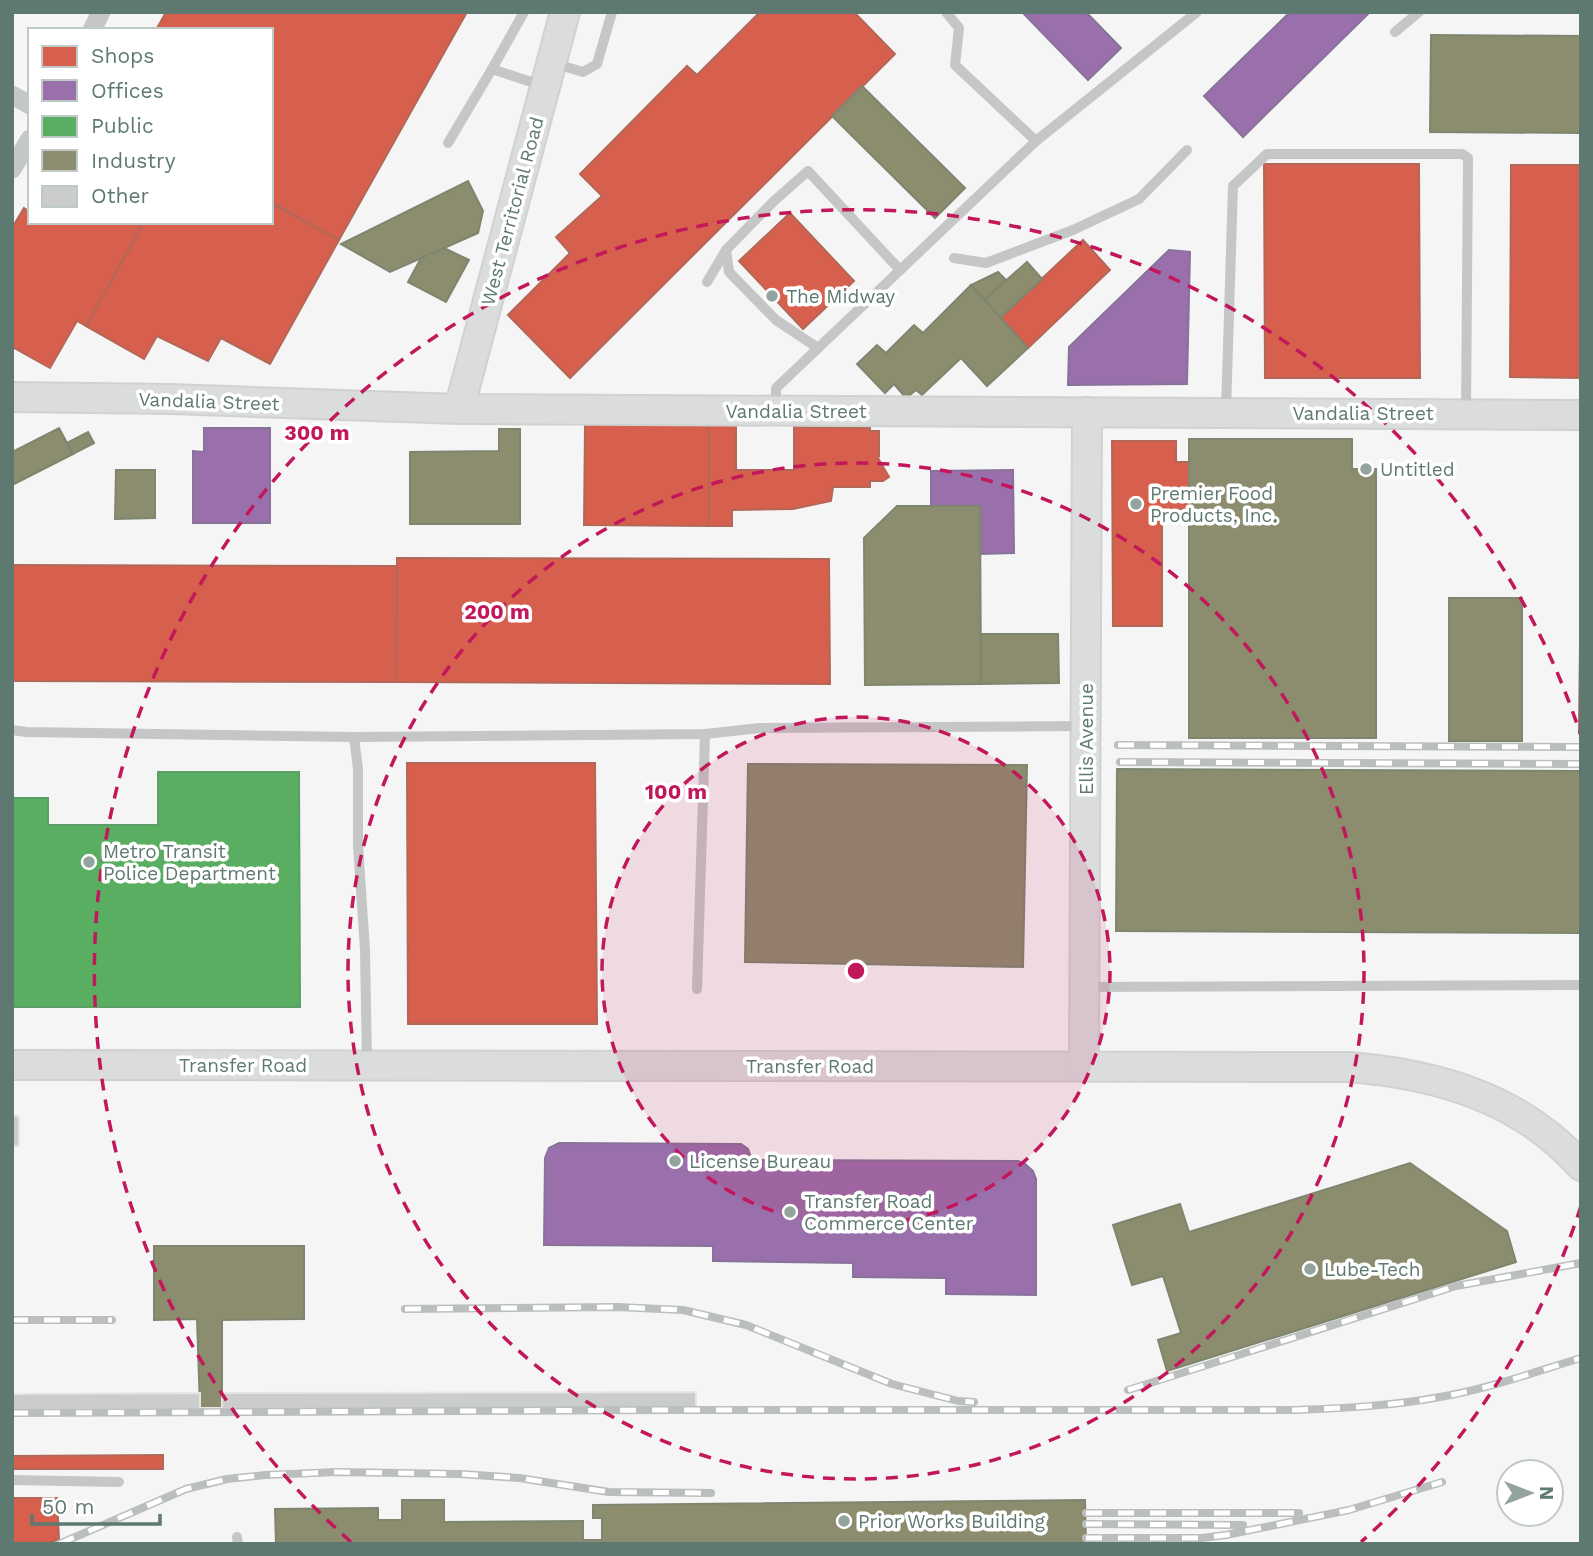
<svg xmlns="http://www.w3.org/2000/svg" width="1593" height="1556" font-family="'Work Sans',sans-serif">
	<style>
		.shops { fill: #d6604d; stroke: #b26858; stroke-width: 2 }
		.offices { fill: #9970ab; stroke: #877399; stroke-width: 2 }
		.public { fill: #5aae61; stroke: #5b9e66; stroke-width: 2 }
		.industry { fill: #8c8c6e; stroke: #7e866f; stroke-width: 2 }
		.building { fill: #cbcdcc; stroke: #e6e4e4; stroke-width: 2 }
		.lines { fill: none; stroke-linecap: round; stroke-linejoin: round }
		.secondary-casing { stroke: #d0d2d1; stroke-width: 32 }
		.lane { stroke: #c4c7c6; stroke-width: 10 }
		.street { stroke: #c4c7c6; stroke-width: 19 }
		.secondary { stroke: #dbdcdc; stroke-width: 28 }
		.rail-casing { stroke: #babebd; stroke-width: 8 }
		.rail { stroke: #fff; stroke-width: 5; stroke-dasharray: 16; stroke-linecap: butt }
		.ring { fill: none; stroke: #c2185b; stroke-width: 3.5; stroke-dasharray: 12 9 }
		.poi-dot { fill: #93a49f; stroke: #fff; stroke-width: 2.5 }
		.labels { text-anchor: middle; stroke-width: 7; stroke-linejoin: round; paint-order: stroke }
		.street-label { font-size: 19px; fill: #5e7970; stroke: #fff }
		.poi-label { font-size: 19px; fill: #5e7970; stroke: #fff; text-anchor: start }
		.centre { fill: #c2185b; stroke: #fff; stroke-width: 3.5 }
		.ring-label { font-size: 21px; text-anchor: middle; font-weight: bold; fill: #c2185b; stroke: #fff; stroke-width: 7; stroke-linejoin: round; paint-order: stroke }
	</style>
	<rect width="100%" height="100%" fill="#f6f5f5"/>
	<g class="shops">
		<polygon points="166,12 467,12 339,240 271,202 271,30 156,30"/>
		<polygon points="760,12 854,12 895,54 570,378 508,315 570,253 556,237 602,196 580,174 687,66 697,75"/>
		<polygon points="1264,164 1419,164 1420,378 1265,378"/>
		<polygon points="1511,165 1581,165 1581,378 1510,377"/>
		<polygon points="271,203 339,240 270,364 221,338 208,361 157,336 144,359 86,326 144,222 271,222"/>
		<polygon points="24,208 30,212 30,222 144,222 86,326 77,321 50,368 14,348 12,351 12,228"/>
		<polygon points="790,213 854,281 803,329 739,261"/>
		<polygon points="1083,240 1110,270 1028,348 1000,318"/>
		<polygon points="585,425 709,425 709,526 584,525"/>
		<polygon points="709,425 736,426 736,470 794,470 794,427 870,428 870,431 879,431 879,456 878,458 889,477 883,481 870,481 870,487 833,487 831,501 793,509 732,510 732,526 709,526"/>
		<polygon points="1112,441 1176,441 1176,462 1189,462 1189,509 1162,510 1162,626 1113,626"/>
		<polygon points="397,558 829,559 830,684 396,682"/>
		<polygon points="1581,564 1581,731 1579,731"/>
		<polygon points="12,565 397,566 396,682 12,681"/>
		<polygon points="407,763 595,763 597,1024 408,1024"/>
		<polygon points="163,1455 163,1469 12,1469 12,1456"/>
		<polygon points="12,1498 57,1498 59,1539 47,1544 12,1544"/>
	</g>
	<g class="offices">
		<polygon points="1022,12 1086,12 1121,48 1088,80"/>
		<polygon points="1290,12 1370,12 1243,137 1204,96"/>
		<polygon points="1169,250 1190,252 1187,384 1068,385 1069,347"/>
		<polygon points="204,428 270,428 270,523 193,523 193,451 204,452"/>
		<polygon points="1013,470 1014,553 980,554 980,506 931,506 931,471"/>
		<polygon points="559,1143 741,1144 748,1149 752,1160 1018,1161 1024,1163 1033,1171 1036,1179 1036,1295 946,1294 946,1278 853,1277 853,1263 713,1261 713,1246 544,1245 545,1158 549,1148"/>
	</g>
	<polygon class="public" points="158,772 299,772 300,1007 12,1007 12,798 48,798 48,825 158,825"/>
	<g class="industry">
		<polygon points="1431,35 1581,36 1581,133 1430,132"/>
		<polygon points="862,86 965,188 935,218 832,116"/>
		<polygon points="468,181 483,211 478,233 390,272 341,244"/>
		<polygon points="444,248 469,260 446,302 408,282 421,258"/>
		<polygon points="1027,262 1042,279 1000,318 984,300"/>
		<polygon points="998,272 1006,280 984,300 971,285"/>
		<polygon points="971,285 1028,348 987,386 961,358 922,395 916,390 906,398 894,384 885,393 857,364 877,345 886,353 914,325 923,333"/>
		<polygon points="59,428 73,454 12,485 12,452"/>
		<polygon points="499,429 520,429 520,524 410,524 410,452 499,451"/>
		<polygon points="88,432 94,443 73,454 67,443"/>
		<polygon points="1189,439 1352,439 1352,469 1376,469 1376,738 1189,738"/>
		<polygon points="116,470 155,470 155,518 115,519"/>
		<polygon points="897,506 980,506 981,684 865,685 864,538"/>
		<rect x="1449" y="598" width="73" height="143"/>
		<polygon points="981,634 1058,634 1059,683 981,684"/>
		<polygon points="748,764 1027,765 1023,967 745,962"/>
		<polygon points="1117,769 1581,771 1581,933 1116,931"/>
		<polygon points="1410,1163 1507,1231 1516,1262 1167,1371 1158,1340 1181,1333 1163,1276 1132,1285 1113,1225 1180,1204 1189,1232"/>
		<polygon points="154,1246 304,1246 304,1319 222,1320 222,1408 200,1408 197,1319 154,1320"/>
		<polygon points="402,1500 444,1500 444,1522 583,1521 583,1540 602,1540 602,1518 593,1518 593,1505 1085,1500 1086,1544 276,1544 275,1509 378,1508 378,1520 402,1520"/>
	</g>
	<g class="building">
		<rect x="12" y="1116" width="7" height="30"/>
		<polygon points="696,1392 696,1408 12,1410 12,1394 200,1393 200,1408 222,1408 222,1393"/>
	</g>
	<g class="lines">
		<defs>
			<g id="secondary">
				<polyline points="12,397 170,399 459,409 1581,415"/>
				<polyline points="459,409 565,12"/>
				<path d="M12,1065L1349,1067C1436,1074 1521,1098 1581,1166"/>
				<polyline points="1084,1066 1087,412"/>
			</g>
		</defs>
		<use href="#secondary" class="secondary-casing"/>
		<g class="lane">
			<polyline points="524,12 492,69 543,86"/>
			<polyline points="946,12 959,28 955,65 1036,141"/>
			<polyline points="1395,32 1419,12"/>
			<polyline points="553,63 583,72 597,64 612,12"/>
			<polyline points="448,143 492,69"/>
			<polyline points="954,258 986,263 1073,230 1139,199 1187,150"/>
			<polyline points="707,282 726,250"/>
			<polyline points="818,348 776,320 729,272 726,250 774,201 808,171 900,270"/>
			<polyline points="776,407 776,388 1036,141 1197,12"/>
			<polyline points="1226,411 1233,186 1267,154 1462,154 1468,158 1466,414"/>
			<polyline points="12,730 26,732 354,737 705,734 760,728 1085,726"/>
			<polyline points="354,737 358,769 358,845 365,950 367,1062"/>
			<polyline points="1085,987 1581,985"/>
			<polyline points="697,989 705,734"/>
			<polyline points="12,1480 119,1482"/>
			<polyline points="237,1537 238,1544"/>
		</g>
		<g class="street">
			<polyline points="92,30 101,12"/>
			<polyline points="12,95 30,105"/>
			<polyline points="12,169 30,139"/>
		</g>
		<use href="#secondary" class="secondary"/>
		<defs>
			<g id="rail">
				<polyline points="1118,745 1581,747"/>
				<polyline points="1120,762 1581,764"/>
				<polyline points="405,1309 617,1307 683,1310 746,1325 892,1384 958,1401 974,1402"/>
				<polyline points="12,1320 112,1320"/>
				<polyline points="1128,1390 1456,1286 1581,1263"/>
				<path d="M12,1413L671,1410H1295C1344,1408 1392,1406 1440,1397C1488,1389 1534,1372 1581,1358"/>
				<polyline points="1086,1513 1299,1513"/>
				<polyline points="1086,1524 1243,1525"/>
				<polyline points="1086,1538 1202,1538 1226,1535 1349,1510 1442,1482"/>
				<polyline points="59,1544 186,1489 227,1479 265,1475 337,1472 461,1474 519,1478 609,1492 711,1493"/>
			</g>
		</defs>
		<use href="#rail" class="rail-casing"/>
		<use href="#rail" class="rail"/>
	</g>
	<circle cx="856" cy="971" r="254" fill="#c2185b" fill-opacity=".12"/>
	<g class="ring">
		<circle cx="856" cy="971" r="254"/>
		<circle cx="856" cy="971" r="508"/>
		<path d="M1581 1206A762 762 0 0 1 1361 1542M351 1542A762 762 0 1 1 1581 736"/>
	</g>
	<g class="poi-dot">
		<circle cx="772" cy="296" r="7"/>
		<circle cx="1366" cy="469" r="7"/>
		<circle cx="1136" cy="504" r="7"/>
		<circle cx="89" cy="862" r="7"/>
		<circle cx="675" cy="1161" r="7"/>
		<circle cx="790" cy="1212" r="7"/>
		<circle cx="1310" cy="1269" r="7"/>
		<circle cx="844" cy="1521" r="7"/>
	</g>
	<g class="labels">
		<g class="street-label">
			<text transform="translate(512 211) rotate(-75)" y="7">West Territorial Road</text>
			<text transform="translate(209 401) rotate(2)" y="7">Vandalia Street</text>
			<text x="796" y="418">Vandalia Street</text>
			<text x="1363" y="420">Vandalia Street</text>
			<text transform="translate(1086 739) rotate(-90)" y="7">Ellis Avenue</text>
			<text x="243" y="1072">Transfer Road</text>
			<text x="810" y="1073">Transfer Road</text>
		</g>
		<g class="poi-label">
			<text x="786" y="303">The Midway</text>
			<text x="1380" y="476">Untitled</text>
			<text x="1150" y="500">Premier Food<tspan x="1150" dy="22">Products, Inc.</tspan></text>
			<text x="103" y="858">Metro Transit<tspan x="103" dy="22">Police Department</tspan></text>
			<text x="689" y="1168">License Bureau</text>
			<text x="804" y="1208">Transfer Road<tspan x="804" dy="22">Commerce Center</tspan></text>
			<text x="1324" y="1276">Lube-Tech</text>
			<text x="858" y="1528">Prior Works Building</text>
		</g>
	</g>
	<circle cx="856" cy="971" r="10" class="centre"/>
	<g class="ring-label">
		<text x="317" y="440">300 m</text>
		<text x="497" y="619">200 m</text>
		<text x="676" y="799">100 m</text>
	</g>
	<rect width="1593" height="1556" fill="none" stroke="#5e7970" stroke-width="28"/>
	<rect x="28" y="28" width="245" height="196" fill="#ffffff" stroke="#bfc9c6" stroke-width="2"/>
	<rect x="42" y="46" width="35" height="21" fill="#d6604d" stroke="#bfc9c6" stroke-width="2"/>
	<text x="91" y="63" font-size="21" fill="#5e7970">Shops</text>
	<rect x="42" y="80" width="35" height="21" fill="#9970ab" stroke="#bfc9c6" stroke-width="2"/>
	<text x="91" y="98" font-size="21" fill="#5e7970">Offices</text>
	<rect x="42" y="116" width="35" height="21" fill="#5aae61" stroke="#bfc9c6" stroke-width="2"/>
	<text x="91" y="133" font-size="21" fill="#5e7970">Public</text>
	<rect x="42" y="150" width="35" height="21" fill="#8c8c6e" stroke="#bfc9c6" stroke-width="2"/>
	<text x="91" y="168" font-size="21" fill="#5e7970">Industry</text>
	<rect x="42" y="186" width="35" height="21" fill="#cbcdcc" stroke="#bfc9c6" stroke-width="2"/>
	<text x="91" y="203" font-size="21" fill="#5e7970">Other</text>
	<g transform="translate(1530 1493) rotate(90)"><circle r="33" fill="#ffffff" stroke="#bfc9c6" stroke-width="2"/>
	<path d="M0-5L12 26L0 18L-12 26Z" fill="#93a49f"/>
	<text y="-10" font-size="19" font-weight="bold" text-anchor="middle" fill="#5e7970">N</text>
	</g>
	<path d="M32 1514v10h128v-10" fill="none" stroke="#5e7970" stroke-width="3.5"/>
	<text x="42" y="1514" font-size="21" fill="#5e7970" stroke="#ffffff" stroke-width="5" paint-order="stroke">50 m</text>
</svg>
